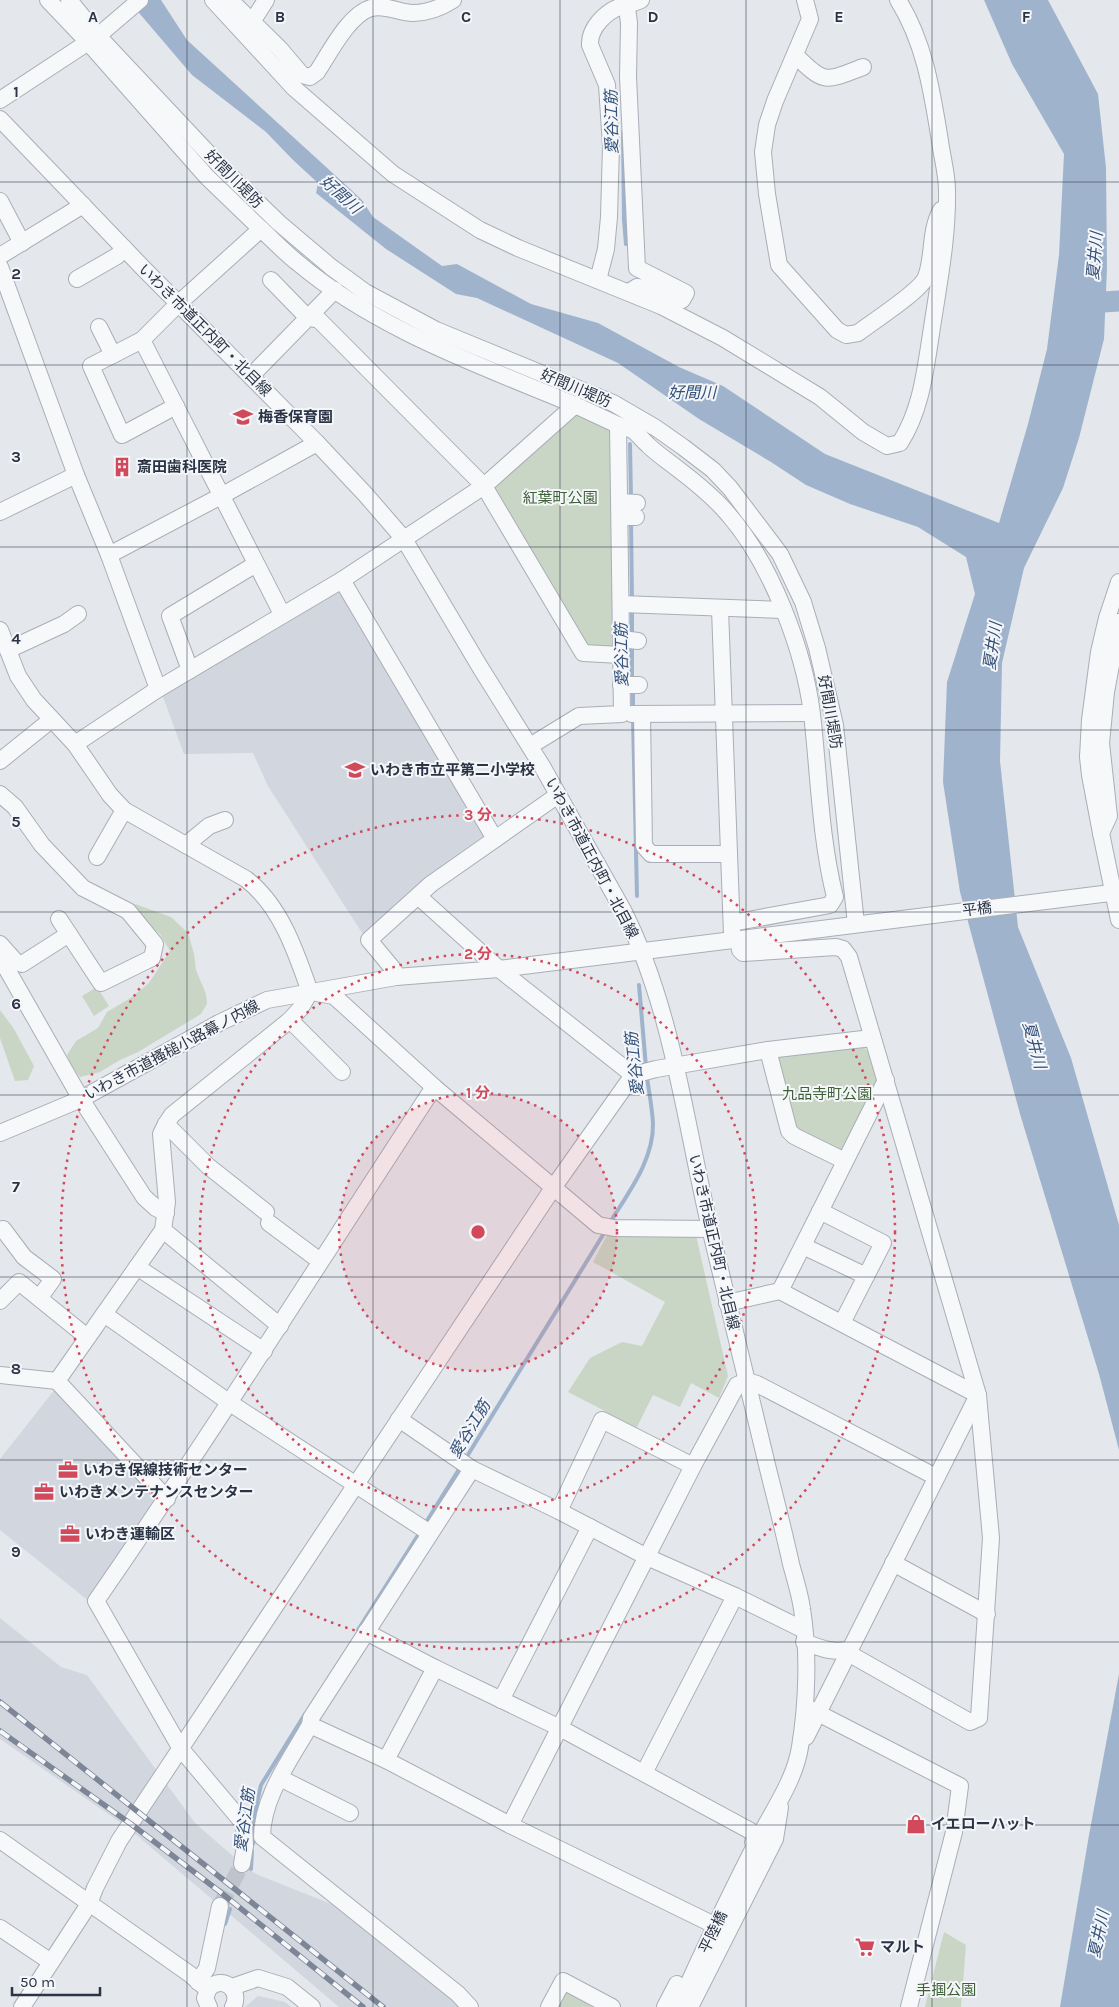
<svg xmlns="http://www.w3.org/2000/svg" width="1119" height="2007" font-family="Karla,'Noto Sans JP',sans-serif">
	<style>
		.built { fill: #d2d6de }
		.green { fill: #c9d6c5 }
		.water { fill: #9fb4cc }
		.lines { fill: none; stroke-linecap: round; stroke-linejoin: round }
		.stream { stroke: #9fb4cc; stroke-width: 4 }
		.river { stroke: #9fb4cc; stroke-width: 21 }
		.minor-tunnel { stroke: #bfc3cb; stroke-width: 16; stroke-dasharray: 16 8; stroke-linecap: butt }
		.minor-casing { stroke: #a9aeb7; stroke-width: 18 }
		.minor { stroke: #f7f8fa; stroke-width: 16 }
		.rail-casing { stroke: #7d8696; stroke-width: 5.5 }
		.rail { stroke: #f4f6f9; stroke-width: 4; stroke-dasharray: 11; stroke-linecap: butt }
		.grid { fill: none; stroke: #2b3445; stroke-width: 1; stroke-opacity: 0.55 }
		.ring { fill: none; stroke: #d1495b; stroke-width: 2.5; stroke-dasharray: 2.5 5 }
		.labels { text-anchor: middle; stroke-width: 4; stroke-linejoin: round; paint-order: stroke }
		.street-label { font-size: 15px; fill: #2b3445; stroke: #f4f6f9 }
		.poi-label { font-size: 15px; font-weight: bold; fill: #2b3445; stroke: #f4f6f9; text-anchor: start }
		.park-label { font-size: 15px; fill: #3f6138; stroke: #f4f6f9 }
		.water-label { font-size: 16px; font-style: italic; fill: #34527a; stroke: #f4f6f9 }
		.grid-label { font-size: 16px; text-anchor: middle; font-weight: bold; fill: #2b3445; stroke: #f4f6f9; stroke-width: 4; stroke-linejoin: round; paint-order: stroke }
		.centre { fill: #d1495b; stroke: #f4f6f9; stroke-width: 2.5 }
		.ring-label { font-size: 15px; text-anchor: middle; font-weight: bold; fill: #d1495b; stroke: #f4f6f9; stroke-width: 4; stroke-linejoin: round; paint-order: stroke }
	</style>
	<rect width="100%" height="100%" fill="#e4e7ec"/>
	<g class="built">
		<polygon points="340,588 491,838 364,936 268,786 253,753 184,754 162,694"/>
		<polygon points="56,1388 156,1499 90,1602 0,1530 0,1459"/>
		<polygon points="0,1618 61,1667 87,1675 195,1823 242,1864 256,1874 341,1908 465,2007 339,2007 127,1827 0,1739"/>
		<polygon points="258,1996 285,2002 291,2007 245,2007"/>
	</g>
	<g class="green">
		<polygon points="575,405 618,426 621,655 583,653 484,486"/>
		<polygon points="135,904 171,917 188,933 194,954 196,970 206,994 207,1004 201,1014 138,1052 120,1060 100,1072 80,1077 72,1067 67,1055 76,1041 98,1028 107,1012 132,997 149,983 170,951 160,934 131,910"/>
		<polygon points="97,987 109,1006 94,1016 82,996"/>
		<polygon points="0,1010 14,1029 34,1066 28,1080 15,1081 0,1038"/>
		<polygon points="863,1046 868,1052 878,1085 841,1154 795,1132 774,1058"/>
		<polygon points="609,1231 695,1231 728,1376 719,1398 691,1383 680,1407 653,1395 635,1431 604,1415 605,1411 568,1392 590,1358 622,1342 642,1346 665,1302 593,1262"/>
		<polygon points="944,1932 966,1945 961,2007 925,2007"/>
		<polygon points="573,1988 609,2007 551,2007 557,1995"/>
	</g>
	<g class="water">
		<polygon points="128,0 161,0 187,40 348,187 362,200 373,217 442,266 457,264 531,304 598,323 679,367 723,386 825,454 999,523 1028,424 1047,349 1059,255 1064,154 1012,64 984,0 1048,0 1098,94 1106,168 1107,268 1104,339 1079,438 1063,488 1024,568 1002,663 1000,761 1018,927 1071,1058 1119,1225 1119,1450 1099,1374 1020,1114 960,892 943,782 947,682 975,594 966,557 918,527 850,504 806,485 771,462 699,419 618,363 477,298 456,294 386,249 316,193 318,183 293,160 266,132 192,75"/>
		<polygon points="1119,1674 1119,2007 1060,2007 1089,1835"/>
	</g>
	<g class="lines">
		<g class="stream">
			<polyline points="623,132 624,220 626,244"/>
			<polyline points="630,444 631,499"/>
			<polyline points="631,521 632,601"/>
			<polyline points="632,608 632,636"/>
			<polyline points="632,643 632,681"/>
			<polyline points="633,688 633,709"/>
			<polyline points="633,718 637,896"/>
			<polyline points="639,985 646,1067"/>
			<path d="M609,1224C628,1193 654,1160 653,1123C652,1107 649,1092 647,1077"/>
			<polyline points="466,1458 606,1230"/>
			<polyline points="425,1524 461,1466"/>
			<polyline points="358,1630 420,1532"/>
			<polyline points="253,1844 255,1811 261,1785 305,1714"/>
			<polyline points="251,1869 252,1851"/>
			<polyline points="225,1924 230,1909"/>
		</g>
		<polyline class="river" points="1089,303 1119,301"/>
		<polyline class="minor-tunnel" points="220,1906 242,1864"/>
		<defs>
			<g id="minor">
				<polyline points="48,0 87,41 207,177 261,229"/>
				<polyline points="69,0 98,36 222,168 279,223 331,267 365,292 436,330 613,403 656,428 683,447 713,470 730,488 780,554 803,602 817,648 835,725 856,924"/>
				<path d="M213,0L294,88L393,174L480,230L518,248L661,306L723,338L820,397L863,432L887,446L900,443C921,410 925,372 931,334C938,286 948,239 947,190C947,174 942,157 940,141C932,92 925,43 898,0"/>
				<path d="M230,0L280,49L302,75L310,77L317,72C329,54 349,14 371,8C386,4 399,13 413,13C427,13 442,7 453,0"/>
				<polyline points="626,0 629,23 628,77 637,268 686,293 682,300 649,289 637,287 629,292"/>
				<path d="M805,0L810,19L775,101L767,125L763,152L767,194L779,265L837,330L846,335L858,333C872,322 921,291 926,277C934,257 929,232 941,210"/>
				<polyline points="252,22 266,0"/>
				<path d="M795,55C825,84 824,82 863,67"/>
				<polyline points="0,100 99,35 140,0"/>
				<path d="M0,119L144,269L317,443L365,494L404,539L480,667L542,766L624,912C673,1011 685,1122 710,1228C729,1309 749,1389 768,1469C776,1501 784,1532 791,1564C795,1579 800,1594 802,1609C809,1652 807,1704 800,1747C795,1779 775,1807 760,1836C731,1892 704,1949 678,2007"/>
				<polyline points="0,201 22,243"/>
				<polyline points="0,256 83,205"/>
				<polyline points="0,267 76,475 109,555 158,689"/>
				<polyline points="77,279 117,256 124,248"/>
				<polyline points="271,280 307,317 319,320 484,486 583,653 621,655"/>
				<path d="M598,280L606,249L609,217L611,146L607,85L590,45C589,28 606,11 622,6C629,4 635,3 641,0"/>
				<polyline points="99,327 113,355"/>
				<polyline points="142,340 282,614"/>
				<polyline points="251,376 335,290"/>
				<polyline points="575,405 618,425"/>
				<polyline points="620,502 637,503"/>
				<polyline points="0,512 76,475"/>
				<polyline points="620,517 636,517"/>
				<polyline points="109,555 221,496 317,443"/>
				<polyline points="342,580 495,839"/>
				<polyline points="1119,582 1107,618 1099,652 1090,720 1088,757 1090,775 1101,833 1119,920"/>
				<polyline points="621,604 783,610"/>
				<polyline points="720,609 732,934"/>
				<path d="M0,630L18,676L34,700L75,744L110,795L124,810L246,879C281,906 296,952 310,992"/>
				<polyline points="622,639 638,641"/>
				<polyline points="8,650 64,624 78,614"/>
				<polyline points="190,670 170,616 256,564"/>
				<polyline points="621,685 639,685"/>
				<polyline points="632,714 811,713"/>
				<polyline points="642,714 644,846 651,854 729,854"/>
				<path d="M75,744L158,689L342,580L484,486L575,405C482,366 376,329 298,263C285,253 273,240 261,229L179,303L142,340L91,366L122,435L176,406"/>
				<path d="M530,746L579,716L622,714L618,425C639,431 634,432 648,445C657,454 668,461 678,469C695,482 714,497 728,514C771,563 804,650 812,714C819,775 820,837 835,897L830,905L732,923"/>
				<polyline points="0,761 51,720"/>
				<polyline points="0,794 15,807 42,845 83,888 128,911 155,944 152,958 101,983 59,919"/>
				<polyline points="1101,833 1109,816 1101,743 1106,692 1119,622"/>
				<polyline points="186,845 209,826 225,820"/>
				<polyline points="97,857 124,810"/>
				<polyline points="418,896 499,969 633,1075"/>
				<polyline points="738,939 740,950 743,953 836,947 843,949 849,957 978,1395 991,1538 979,1718 970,1722 848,1653"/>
				<polyline points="0,944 16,962 22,964 69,934"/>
				<polyline points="0,957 81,1099 144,1197 156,1208 166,1213"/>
				<polyline points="396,977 394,970 369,940 431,884 558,795"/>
				<polyline points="317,993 334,996 434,1087 598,1225 614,1228 710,1229"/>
				<polyline points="290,1020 342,1072"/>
				<polyline points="768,1050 789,1131 794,1136 845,1161"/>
				<polyline points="166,1124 208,1166 266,1212"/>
				<polyline points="0,1133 81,1099 219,1023 267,1000 396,977 499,969 1119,892"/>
				<polyline points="820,1211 883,1243 842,1323"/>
				<polyline points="269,1223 320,1261"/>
				<polyline points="3,1229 24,1257 53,1279 40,1297"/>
				<polyline points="163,1230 280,1326"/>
				<polyline points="803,1246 866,1276"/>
				<polyline points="137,1267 264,1351"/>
				<polyline points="780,1291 978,1395 806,1737"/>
				<polyline points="0,1301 19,1282 87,1337"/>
				<polyline points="727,1303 780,1291 886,1080"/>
				<polyline points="104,1314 230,1403 430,1533"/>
				<polyline points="0,1375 57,1381 167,1499"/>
				<polyline points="57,1381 163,1230 167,1202 161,1134 166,1124 172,1115 290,1020 300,1009 310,992"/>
				<polyline points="399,1419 472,1469 559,1511 647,1557 735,1596 804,1630"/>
				<polyline points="559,1511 602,1420 693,1466"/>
				<polyline points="893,1563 987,1614"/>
				<polyline points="366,1632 435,1668 560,1728 760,1836 753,1842"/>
				<path d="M804,1642C820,1648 834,1654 850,1649"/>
				<polyline points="501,1700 590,1527"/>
				<polyline points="810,1709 960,1786 954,1832 909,2007"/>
				<polyline points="310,1725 386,1760 510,1825 708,1922"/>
				<polyline points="386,1760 435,1668"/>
				<polyline points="644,1773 735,1596"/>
				<polyline points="280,1778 350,1813"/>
				<polyline points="510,1825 693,1466 737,1385 747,1381 757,1384 936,1477"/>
				<polyline points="0,1840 191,1975 208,1990"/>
				<path d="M242,1864L245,1846L244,1824L181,1749L96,1601C213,1432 322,1258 434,1087"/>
				<polyline points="0,1928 51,1962"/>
				<polyline points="198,1982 207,1968 220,1906"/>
				<polyline points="232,1987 258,1978 287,1987 312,2007"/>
				<polyline points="22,2007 89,1904 95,1888 119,1841 553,1188 633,1075 656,1069 768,1050 872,1038"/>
				<path d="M209,2007L205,1998L209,1988C223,1975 242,1990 233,2007"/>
				<path d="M470,2007L458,1994L262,1837C262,1797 291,1759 310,1725L311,1718L472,1469"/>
				<polyline points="549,2007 563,1981 612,2007"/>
				<polyline points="665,2007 677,1984"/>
				<polyline points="690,2007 775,1839 780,1807"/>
			</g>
		</defs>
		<use href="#minor" class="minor-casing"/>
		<use href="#minor" class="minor"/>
		<defs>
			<g id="rail">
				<polyline points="0,1702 383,2007"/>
				<polyline points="0,1731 131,1824 219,1891 363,2007"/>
			</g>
		</defs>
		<use href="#rail" class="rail-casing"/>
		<use href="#rail" class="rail"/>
	</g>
	<path class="grid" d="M187,0V2007M373,0V2007M560,0V2007M746,0V2007M932,0V2007M0,182H1119M0,365H1119M0,547H1119M0,730H1119M0,912H1119M0,1095H1119M0,1277H1119M0,1460H1119M0,1642H1119M0,1825H1119"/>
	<circle cx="478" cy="1232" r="139" fill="#d1495b" fill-opacity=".12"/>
	<g class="ring">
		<circle cx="478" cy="1232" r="139"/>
		<circle cx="478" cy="1232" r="278"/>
		<circle cx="478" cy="1232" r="417"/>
	</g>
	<defs>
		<symbol id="school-bare" viewBox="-9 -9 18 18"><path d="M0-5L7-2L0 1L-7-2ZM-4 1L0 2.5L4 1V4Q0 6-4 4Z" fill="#d1495b" stroke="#f4f6f9" stroke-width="2.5" paint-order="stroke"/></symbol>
		<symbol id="building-bare" viewBox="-9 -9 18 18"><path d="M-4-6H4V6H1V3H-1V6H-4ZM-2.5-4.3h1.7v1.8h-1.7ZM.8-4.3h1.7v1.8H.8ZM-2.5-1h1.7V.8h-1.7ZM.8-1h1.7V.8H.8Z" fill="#d1495b" stroke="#f4f6f9" stroke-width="2.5" paint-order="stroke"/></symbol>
		<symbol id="office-bare" viewBox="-9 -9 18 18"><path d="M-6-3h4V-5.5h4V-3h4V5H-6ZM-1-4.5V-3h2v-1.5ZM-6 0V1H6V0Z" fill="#d1495b" stroke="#f4f6f9" stroke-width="2.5" paint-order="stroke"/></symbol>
		<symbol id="shop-bare" viewBox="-9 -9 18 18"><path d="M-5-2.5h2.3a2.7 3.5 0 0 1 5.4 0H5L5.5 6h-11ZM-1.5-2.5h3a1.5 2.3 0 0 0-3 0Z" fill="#d1495b" stroke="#f4f6f9" stroke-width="2.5" paint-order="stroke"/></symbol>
		<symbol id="supermarket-bare" viewBox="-9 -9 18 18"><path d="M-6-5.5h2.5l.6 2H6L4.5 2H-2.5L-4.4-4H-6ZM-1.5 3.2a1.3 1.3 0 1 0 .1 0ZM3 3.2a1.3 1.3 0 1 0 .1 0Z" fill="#d1495b" stroke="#f4f6f9" stroke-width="2.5" paint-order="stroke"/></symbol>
	</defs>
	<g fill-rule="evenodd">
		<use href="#school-bare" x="229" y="403" width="28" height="28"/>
		<use href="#building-bare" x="108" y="453" width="28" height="28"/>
		<use href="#school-bare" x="341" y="756" width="28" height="28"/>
		<use href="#office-bare" x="54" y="1456" width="28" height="28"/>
		<use href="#office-bare" x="30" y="1478" width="28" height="28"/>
		<use href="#office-bare" x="56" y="1520" width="28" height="28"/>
		<use href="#shop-bare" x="902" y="1810" width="28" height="28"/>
		<use href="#supermarket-bare" x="851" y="1933" width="28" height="28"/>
	</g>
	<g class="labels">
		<g class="street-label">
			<text transform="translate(234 179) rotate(45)" y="5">好間川堤防</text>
			<text transform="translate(205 330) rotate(45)" y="5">いわき市道正内町・北目線</text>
			<text transform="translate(576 388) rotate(23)" y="5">好間川堤防</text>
			<text transform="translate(830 712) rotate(80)" y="5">好間川堤防</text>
			<text transform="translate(592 858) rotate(62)" y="5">いわき市道正内町・北目線</text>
			<text transform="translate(977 909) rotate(-7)" y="5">平橋</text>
			<text transform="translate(172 1050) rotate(-28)" y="5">いわき市道搔槌小路幕ノ内線</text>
			<text transform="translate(714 1242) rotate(77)" y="5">いわき市道正内町・北目線</text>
			<text transform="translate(713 1932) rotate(-64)" y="5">平陸橋</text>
		</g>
		<g class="poi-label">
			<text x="258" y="422">梅香保育園</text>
			<text x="137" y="472">斎田歯科医院</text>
			<text x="370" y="775">いわき市立平第二小学校</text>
			<text x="83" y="1475">いわき保線技術センター</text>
			<text x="59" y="1497">いわきメンテナンスセンター</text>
			<text x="85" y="1539">いわき運輸区</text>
			<text x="931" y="1829">イエローハット</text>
			<text x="880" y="1952">マルト</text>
		</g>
		<g class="park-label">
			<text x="560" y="503">紅葉町公園</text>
			<text x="827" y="1099">九品寺町公園</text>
			<text x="946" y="1995">手掴公園</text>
		</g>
		<g class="water-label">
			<text transform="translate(611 122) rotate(-91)" y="6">愛谷江筋</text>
			<text transform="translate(341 194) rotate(42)" y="6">好間川</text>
			<text transform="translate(1094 256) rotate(-85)" y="6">夏井川</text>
			<text x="692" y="398">好間川</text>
			<text transform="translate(992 646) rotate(-82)" y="6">夏井川</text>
			<text transform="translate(621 655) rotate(-91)" y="6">愛谷江筋</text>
			<text transform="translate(1035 1045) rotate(75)" y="6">夏井川</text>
			<text transform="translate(634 1064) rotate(-96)" y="6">愛谷江筋</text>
			<text transform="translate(469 1429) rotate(-59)" y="6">愛谷江筋</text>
			<text transform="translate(244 1820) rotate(-82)" y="6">愛谷江筋</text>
			<text transform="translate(1098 1934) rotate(-78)" y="6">夏井川</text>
		</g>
	</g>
	<g class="grid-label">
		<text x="93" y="22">A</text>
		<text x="280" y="22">B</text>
		<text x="466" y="22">C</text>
		<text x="653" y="22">D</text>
		<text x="839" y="22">E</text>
		<text x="1026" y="22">F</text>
		<text x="16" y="97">1</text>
		<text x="16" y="279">2</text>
		<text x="16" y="462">3</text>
		<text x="16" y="644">4</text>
		<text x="16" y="827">5</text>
		<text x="16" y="1009">6</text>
		<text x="16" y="1192">7</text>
		<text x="16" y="1374">8</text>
		<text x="16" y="1557">9</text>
	</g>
	<circle cx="478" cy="1232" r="8" class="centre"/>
	<g class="ring-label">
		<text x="478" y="820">3 分</text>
		<text x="478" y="959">2 分</text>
		<text x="478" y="1098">1 分</text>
	</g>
	<path d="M12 1987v8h88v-8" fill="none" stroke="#2b3445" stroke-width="2.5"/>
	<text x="20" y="1987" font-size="15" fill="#2b3445" stroke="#f4f6f9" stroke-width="4" paint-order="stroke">50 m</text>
</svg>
